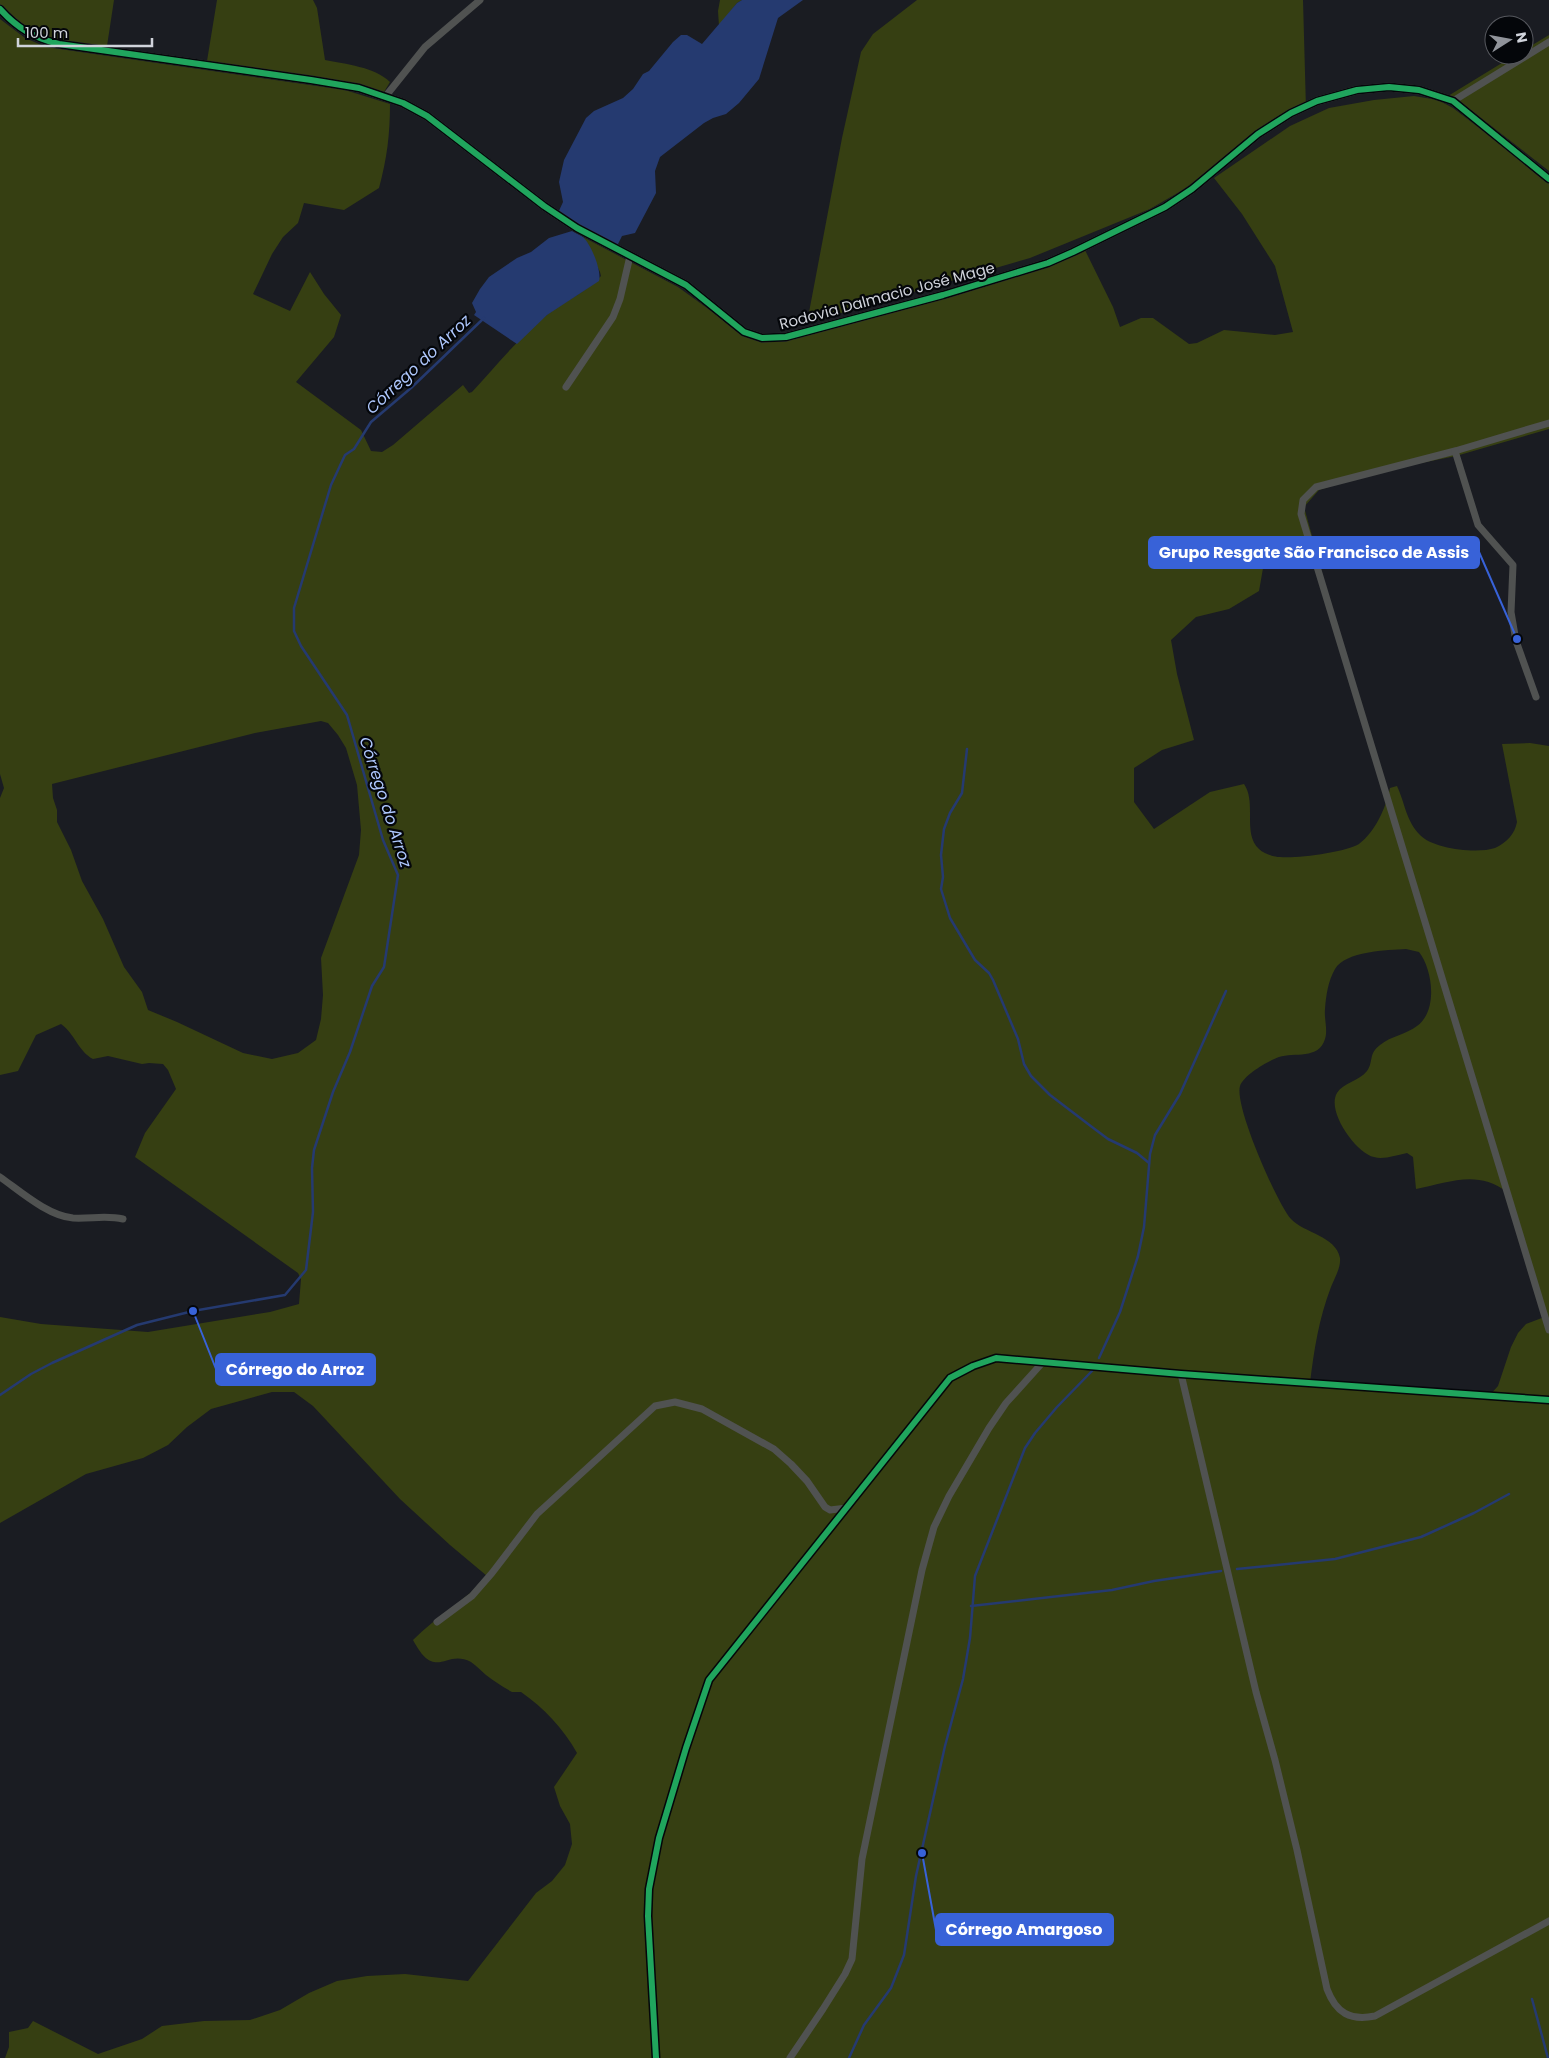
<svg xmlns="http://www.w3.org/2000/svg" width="1549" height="2058" font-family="Poppins,sans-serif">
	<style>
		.green { fill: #363f12; fill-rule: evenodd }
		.water { fill: #253a70 }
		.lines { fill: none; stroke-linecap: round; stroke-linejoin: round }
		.stream { stroke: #253a70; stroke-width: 2.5 }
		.minor { stroke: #505251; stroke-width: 7 }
		.tertiary { stroke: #505251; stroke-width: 9 }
		.cycleway-casing { stroke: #04060a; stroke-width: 9 }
		.cycleway { stroke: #20a55d; stroke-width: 6 }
		.labels { text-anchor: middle; stroke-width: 4.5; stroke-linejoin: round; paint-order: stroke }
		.street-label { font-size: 15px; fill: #d0d3db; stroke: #04060a }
		.water-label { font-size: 16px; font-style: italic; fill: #aec7fd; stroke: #04060a }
		.leader { fill: none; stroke: #3862d8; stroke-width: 2 }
		.callout-dot { fill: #3862d8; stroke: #04060a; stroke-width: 2 }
		.callout { fill: #3862d8; stroke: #3862d8; stroke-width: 2 }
		.callout-label { font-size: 16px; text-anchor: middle; font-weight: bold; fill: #fff }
	</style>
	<rect width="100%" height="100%" fill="#1a1c22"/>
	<g class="green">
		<polygon points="0,0 114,0 107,46 53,39 27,29 0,5"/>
		<path d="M217,0H313L317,8L325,60C345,64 375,67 390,82L384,92L352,83L207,61Z"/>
		<polygon points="720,0 742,0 737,3 719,26 718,11"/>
		<polygon points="917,0 1303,0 1306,109 1251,142 1181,191 1150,209 1030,258 807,323 842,138 861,52 873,34"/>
		<path d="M0,19L25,38L46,47L345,90L390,104C390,134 387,159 379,188L344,210L304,203L298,223L283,237L272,254L253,294L290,311L310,272L324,294L341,315L334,337L296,382L361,430L371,451L382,452L393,445L463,385L469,393L472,392C496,366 520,336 548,314C565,301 585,293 601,276L600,272L583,237L678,287L743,334L765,340L1009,274L1083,246L1113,307L1120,327L1141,318H1153L1189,344L1197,343L1224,330L1275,335L1293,332L1275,266L1242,214L1214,178L1290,126L1329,108L1374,100L1414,96L1438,100L1453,108L1549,181V429L1456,456L1371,473L1319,490L1304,507L1314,543L1300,537L1276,542L1265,557L1259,591L1229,609L1196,617L1171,640L1177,674L1194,740L1162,750L1134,768V802L1154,829L1210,792L1244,784C1257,803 1242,833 1259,849C1264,854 1274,857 1280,857C1295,859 1347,852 1359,844C1375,832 1386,808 1390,788L1397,786C1405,803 1406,821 1420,835C1433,849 1477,854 1495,848C1506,843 1515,834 1517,822L1502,744L1530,743L1549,746V2058H5L9,2047V2032L28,2028L33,2021L98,2054L142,2039L162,2026L204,2021L250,2020L280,2010L309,1993L337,1981L367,1976L405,1974L468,1981L536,1893L552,1881L565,1865L572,1844L570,1824L560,1806L554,1787L577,1753C563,1728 544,1708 521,1692H512C503,1687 494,1681 486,1675C481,1671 477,1666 471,1662C445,1648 436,1683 413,1640C436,1616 466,1601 487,1576L450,1545L400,1499L313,1406L294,1392H272L211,1409L187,1427L168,1445L143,1458L86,1474L0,1523V1317L41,1324L148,1332L270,1312L299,1304L301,1279L298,1273L135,1157L145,1133L176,1089L168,1070L163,1064L149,1063L142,1064L108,1056L93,1059C78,1051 75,1034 61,1024L36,1035L18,1071L0,1075V798L4,788L0,774ZM321,721L328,723L338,735L346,748L357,785L361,830L359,855L321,958L323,995L321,1019L316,1040L298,1053L272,1059L243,1053L177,1022L148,1010L142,992L124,967L103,919L82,881L71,850L57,822V810L53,798L52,784L255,733ZM1406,949L1419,952C1433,970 1438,1011 1417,1026C1407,1034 1391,1036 1380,1045C1368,1054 1374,1061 1367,1071C1359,1081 1343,1083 1337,1093C1326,1111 1356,1153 1374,1157C1383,1160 1397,1155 1407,1153L1413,1157L1416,1189C1448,1183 1477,1169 1507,1192L1547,1316L1526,1324L1518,1333L1511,1347L1498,1386L1487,1398L1310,1383C1314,1350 1319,1318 1331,1287C1334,1279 1341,1268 1340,1258C1336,1236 1304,1233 1291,1219C1277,1203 1234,1106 1240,1086C1244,1075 1268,1061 1279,1057C1294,1052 1319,1060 1325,1039C1328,1030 1324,1019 1325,1009C1326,996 1328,981 1335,969C1346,951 1387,950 1406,949Z"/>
		<polygon points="1549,35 1549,171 1468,108 1448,96 1515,55 1524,55 1524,50"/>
	</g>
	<g class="water">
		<polygon points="742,0 803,0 778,18 759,79 739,103 726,114 713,118 704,123 660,157 655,171 656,193 635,233 622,236 617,246 558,213 563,202 559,182 564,160 586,118 594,111 623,98 633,89 643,74 649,71 673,42 681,35 687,35 702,44 737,3"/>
		<path d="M572,231C575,233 580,235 583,237C591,244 602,271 599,281L547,315L517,344L474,315L476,312L472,303L480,289L489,277L517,258L531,252L549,238Z"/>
	</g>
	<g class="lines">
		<g class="stream">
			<polyline points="967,749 962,793 950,813 944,829 941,855 943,877 941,889 950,918 975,960 989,973 993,980 1018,1039 1024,1064 1031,1076 1050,1095 1092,1127 1108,1139 1137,1153 1149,1163"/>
			<polyline points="1099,1358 1120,1312 1138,1256 1144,1227 1150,1154 1155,1135 1180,1094 1226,991"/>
			<polyline points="0,1395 31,1374 52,1363 137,1325 193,1311 285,1295 306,1270 313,1212 312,1168 314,1150 333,1092 350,1052 372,986 384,967 398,875 383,840 347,715 301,646 294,631 294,608 331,485 345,455 354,449 371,422 411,388 484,318"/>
			<polyline points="1237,1569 1335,1559 1421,1537 1474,1513 1509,1494"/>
			<polyline points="971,1606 1112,1590 1154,1581 1221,1571"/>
			<polyline points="1532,1999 1548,2058"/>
			<polyline points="849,2058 864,2025 891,1988 904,1955 916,1876 945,1746 963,1679 970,1638 975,1576 1025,1448 1035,1433 1057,1407 1092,1371"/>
		</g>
		<g class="minor">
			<polyline points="385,97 425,47 480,0"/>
			<polyline points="1453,101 1549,42"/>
			<polyline points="566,387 613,317 620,299 630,256"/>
			<polyline points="1549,423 1455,451 1316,487 1303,500 1301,514 1549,1330"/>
			<polyline points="1455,451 1478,525 1513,565 1511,612 1516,641 1536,697"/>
			<path d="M0,1177C20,1191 48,1216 73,1218C91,1219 106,1215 123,1219"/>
			<path d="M1181,1374L1256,1692L1275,1760L1297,1850L1327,1989C1336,2013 1350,2021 1375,2016L1549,1921"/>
			<polyline points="437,1622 472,1596 492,1573 537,1514 655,1406 675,1402 702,1409 774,1449 791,1464 807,1481 825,1507 830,1510 847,1508"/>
			<polyline points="656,2058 648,1916 649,1889 659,1838 686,1748 709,1680 950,1378 973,1366 996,1358 1181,1374 1549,1400"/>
			<polyline points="790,2058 823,2009 845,1974 852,1959 862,1859 922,1570 934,1527 949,1496 989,1428 1006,1403 1043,1362"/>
		</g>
		<path class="tertiary" d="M0,9C17,28 34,38 59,44L311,80L359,88L403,103L427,116L544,206L577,228L686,285L744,332L762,338L786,337L943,295L1048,263L1073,252L1165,207L1192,189L1258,134L1291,113L1317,101L1357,90L1389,87L1419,90L1453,101L1549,179"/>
		<defs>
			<g id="cycleway">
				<path d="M0,9C17,28 34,38 59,44L311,80L359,88L403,103L427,116L544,206L577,228L686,285L744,332L762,338L786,337L943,295L1048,263L1073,252L1165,207L1192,189L1258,134L1291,113L1317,101L1357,90L1389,87L1419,90L1453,101L1549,179"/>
				<polyline points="656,2058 648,1916 649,1889 659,1838 686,1748 709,1680 950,1378 973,1366 996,1358 1181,1374 1549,1400"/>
			</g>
		</defs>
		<use href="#cycleway" class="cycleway-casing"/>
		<use href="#cycleway" class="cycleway"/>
	</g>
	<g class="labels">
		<g class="street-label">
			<text transform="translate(887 296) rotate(-15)" y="5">Rodovia Dalmacio José Mage</text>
		</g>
		<g class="water-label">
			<text transform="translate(418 364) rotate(-43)" y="6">Córrego do Arroz</text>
			<text transform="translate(386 802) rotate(72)" y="6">Córrego do Arroz</text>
		</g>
	</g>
	<path class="leader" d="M1517 639L1479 552M193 1311L216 1369M922 1853L936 1930"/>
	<g class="callout-dot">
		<circle cx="1517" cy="639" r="5"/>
		<circle cx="193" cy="1311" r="5"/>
		<circle cx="922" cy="1853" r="5"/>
	</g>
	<g class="callout">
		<rect x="1149" y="537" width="330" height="31" rx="5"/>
		<rect x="216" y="1354" width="159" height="31" rx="5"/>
		<rect x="936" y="1914" width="177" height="31" rx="5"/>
	</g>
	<g class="callout-label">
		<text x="1314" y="558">Grupo Resgate São Francisco de Assis</text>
		<text x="295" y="1375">Córrego do Arroz</text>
		<text x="1024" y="1935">Córrego Amargoso</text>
	</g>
	<g transform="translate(1509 40) rotate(79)"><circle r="24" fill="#04060a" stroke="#56585e"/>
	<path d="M0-4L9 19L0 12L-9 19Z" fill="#90939a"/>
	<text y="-8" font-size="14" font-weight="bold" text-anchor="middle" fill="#d0d3db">N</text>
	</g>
	<path d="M18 38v8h134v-8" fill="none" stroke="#d0d3db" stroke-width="2.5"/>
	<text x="25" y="38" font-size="15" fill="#d0d3db" stroke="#04060a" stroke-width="4" paint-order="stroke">100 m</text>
</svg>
